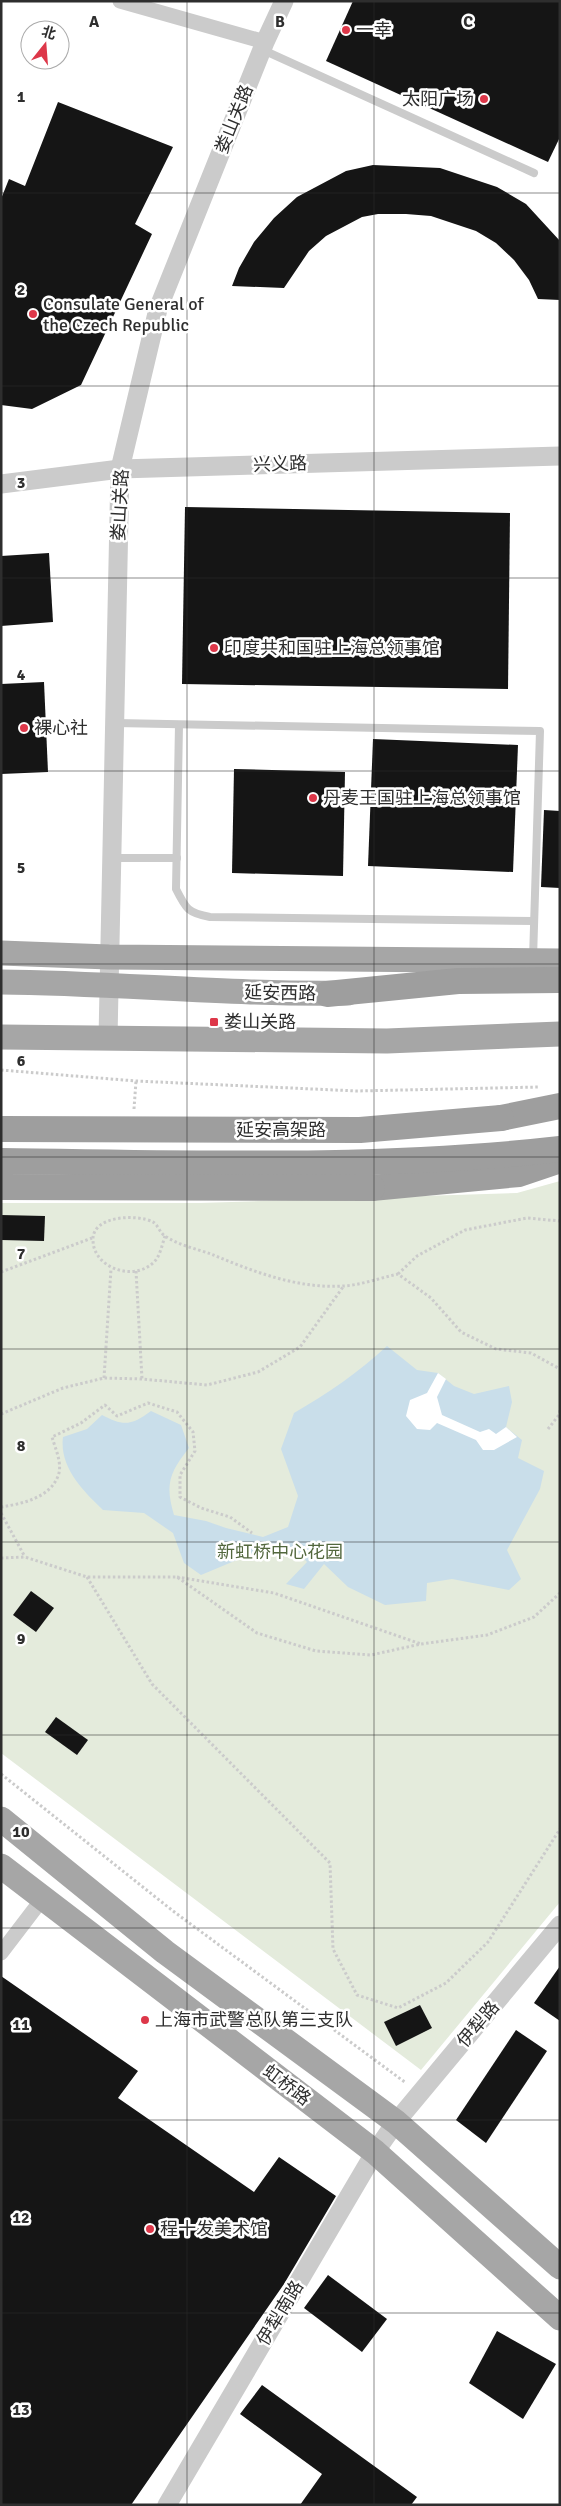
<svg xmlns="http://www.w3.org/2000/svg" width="561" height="2506" font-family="Signika,'Noto Sans SC',sans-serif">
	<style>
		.green { fill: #e4ebdc }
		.water { fill: #c9deea }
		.pier { fill: #fff }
		.building { fill: #151515 }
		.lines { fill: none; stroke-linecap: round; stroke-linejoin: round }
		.path { stroke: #cbcbcb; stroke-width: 3; stroke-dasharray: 2.5 2.5; stroke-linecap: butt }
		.service { stroke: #cbcbcb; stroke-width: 8 }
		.minor { stroke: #cbcbcb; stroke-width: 15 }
		.tertiary { stroke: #cbcbcb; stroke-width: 19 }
		.primary { stroke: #a6a6a6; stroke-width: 25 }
		.trunk { stroke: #9e9e9e; stroke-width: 26 }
		.trunk-bridge { stroke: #9e9e9e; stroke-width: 26 }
		.grid { fill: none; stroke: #2e2e2e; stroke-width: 1; stroke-opacity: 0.55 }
		.poi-dot { fill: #dd3749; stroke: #fff; stroke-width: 2 }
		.labels { text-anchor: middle; stroke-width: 5; stroke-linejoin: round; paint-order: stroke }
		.poi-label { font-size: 18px; fill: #2e2e2e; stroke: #fff; text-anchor: start }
		.street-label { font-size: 18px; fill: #2e2e2e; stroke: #fff }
		.park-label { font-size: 18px; fill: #52673d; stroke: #fff }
		.grid-label { font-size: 16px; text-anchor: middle; font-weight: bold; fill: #2e2e2e; stroke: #fff; stroke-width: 5; stroke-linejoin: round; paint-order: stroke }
	</style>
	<rect width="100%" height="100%" fill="#fff"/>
	<polygon class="green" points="560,1181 560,1902 421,2070 1,1753 1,1203 200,1203 517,1193"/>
	<path class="water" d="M387,1346L417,1370L438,1373L454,1386L474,1394L509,1386L512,1402L506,1427L522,1440L518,1458L544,1471L540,1489L507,1550L521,1579L509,1590L452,1579L427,1583L426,1601L385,1605L348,1587L324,1564L304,1589L286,1584L307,1562L294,1548L263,1549L201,1575L184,1563L173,1533L144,1513L103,1510C83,1491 59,1467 63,1437L87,1429L102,1415C123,1426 131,1426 151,1411L181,1425L189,1448C169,1473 165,1485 174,1515L206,1521L226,1528L263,1537L288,1527L298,1496L281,1449L294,1413C328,1393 358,1373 387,1346Z"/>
	<polygon class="pier" points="438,1373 446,1379 437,1397 442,1415 480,1432 489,1429 496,1434 506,1427 517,1437 494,1450 483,1450 476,1440 437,1423 430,1430 417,1429 406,1416 410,1400 427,1393"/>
	<g class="building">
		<polygon points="353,1 560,1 560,137 548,162 326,61"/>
		<polygon points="58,102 173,147 135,224 152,234 81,385 32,409 1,405 1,199 9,179 25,186"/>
		<polygon points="373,165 440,168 497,187 526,204 560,241 560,300 538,299 529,280 514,260 496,243 476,231 431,216 406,214 378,214 362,217 326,236 309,251 284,288 232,286 239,268 254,242 274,218 297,197 346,171"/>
		<polygon points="185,507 510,513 508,689 182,684"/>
		<polygon points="49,553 53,622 1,626 1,556"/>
		<polygon points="44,682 48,772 1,774 1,684"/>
		<polygon points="373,739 518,745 513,872 368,866"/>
		<polygon points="234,769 345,772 343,876 232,873"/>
		<polygon points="544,810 560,811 560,888 541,887"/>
		<polygon points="1,1215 45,1216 44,1241 1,1240"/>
		<polygon points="31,1591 54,1608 36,1632 13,1615"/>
		<polygon points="56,1717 88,1740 77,1755 45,1732"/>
		<polygon points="560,1966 560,2021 534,2003"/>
		<polygon points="1,1976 138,2071 118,2098 254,2192 279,2157 336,2196 284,2284 131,2505 1,2505"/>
		<polygon points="420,2005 432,2028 396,2046 384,2022"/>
		<polygon points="516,2030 547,2051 486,2143 456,2120"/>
		<polygon points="328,2275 387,2319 362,2352 304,2308"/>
		<polygon points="497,2331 556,2364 523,2419 469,2383"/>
		<polygon points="262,2385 417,2497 411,2505 300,2505 322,2474 240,2414"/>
	</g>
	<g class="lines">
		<g class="path">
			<polyline points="1,1070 136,1081 357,1091 539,1087"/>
			<polyline points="134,1109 136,1081"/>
			<path d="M165,1236C162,1245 160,1257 153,1263C132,1282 93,1267 93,1240C92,1215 138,1214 153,1222C158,1225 160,1233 165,1236C178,1245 197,1249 211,1254C252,1271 297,1289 343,1286C361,1285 380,1278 398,1274L431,1298L461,1332L496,1349L531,1353L560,1369"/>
			<polyline points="136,1271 142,1379"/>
			<polyline points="1,1272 92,1238"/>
			<polyline points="398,1274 417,1256 465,1230 527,1218 560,1221"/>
			<polyline points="104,1378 111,1269"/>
			<polyline points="1,1414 63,1388 104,1378 142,1379 207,1385 258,1372 300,1347 343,1287"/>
			<polyline points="548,1429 559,1415 560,1410"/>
			<path d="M1,1507C21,1504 50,1498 58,1476C63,1464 55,1448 52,1437L81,1423L105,1405L117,1416L148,1403L177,1412L193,1432L195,1451L180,1475V1497L201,1508L230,1517L252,1533"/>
			<polyline points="1,1513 25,1557"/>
			<polyline points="1,1558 25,1557 87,1577 177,1577 257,1633 316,1651 371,1655 421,1644 487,1635 534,1617 560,1593"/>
			<polyline points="87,1577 152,1684 330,1863 333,1949 357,1995 398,2008 446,1983 488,1942 560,1829"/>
			<polyline points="177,1577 274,1593 421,1644"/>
			<polyline points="1,1774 173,1911 406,2083"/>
		</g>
		<g class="service">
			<polyline points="263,50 534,173"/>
			<polyline points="116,723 540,731 533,959"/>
			<path d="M179,725L176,889C186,909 188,913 210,917L534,921"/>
			<polyline points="111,858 177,858"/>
		</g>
		<g class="minor">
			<polyline points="120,1 265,42"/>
			<polyline points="1,1953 43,1898"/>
		</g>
		<g class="tertiary">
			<polyline points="1,484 120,469 560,456"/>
			<polyline points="108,1038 120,469 158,309 265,42 284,1"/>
			<polyline points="167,2505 375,2152 396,2122 560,1925"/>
		</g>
		<g class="primary">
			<polyline points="1,953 109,957 560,961"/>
			<path d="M1,982C117,983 232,995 348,993"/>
			<polyline points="1,1037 387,1041 560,1034"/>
			<polyline points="1,1819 165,1952 396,2122 560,2267"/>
			<polyline points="1,1866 375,2152 560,2318"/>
		</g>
		<g class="trunk">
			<polyline points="327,994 458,981 560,980"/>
			<polyline points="501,1118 560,1106"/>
			<polyline points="372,1188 519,1174 560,1160"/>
		</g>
		<g class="trunk-bridge">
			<polyline points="1,1129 360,1130 501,1118"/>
			<path d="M1,1161C187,1163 375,1170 560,1149"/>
			<polyline points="1,1187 372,1188"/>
		</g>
	</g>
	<path class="grid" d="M187,1V2505M374,1V2505M1,193H560M1,386H560M1,578H560M1,771H560M1,964H560M1,1157H560M1,1349H560M1,1542H560M1,1735H560M1,1928H560M1,2120H560M1,2313H560"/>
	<g class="poi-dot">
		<circle cx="346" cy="30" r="5"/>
		<circle cx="484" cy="99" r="5"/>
		<circle cx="33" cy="314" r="5"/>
		<circle cx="214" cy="648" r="5"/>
		<circle cx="24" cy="728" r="5"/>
		<circle cx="313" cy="798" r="5"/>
		<rect x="209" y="1017" width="10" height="10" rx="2.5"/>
		<circle cx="145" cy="2020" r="5"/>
		<circle cx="150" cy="2229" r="5"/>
	</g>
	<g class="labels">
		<g class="poi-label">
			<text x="356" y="36">一幸</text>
			<text x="474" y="105" text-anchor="end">太阳广场</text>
			<text x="43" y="310">Consulate General of<tspan x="43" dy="21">the Czech Republic</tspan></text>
			<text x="224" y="654">印度共和国驻上海总领事馆</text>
			<text x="34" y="734">裸心社</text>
			<text x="323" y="804">丹麦王国驻上海总领事馆</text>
			<text x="224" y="1028">娄山关路</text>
			<text x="155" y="2026">上海市武警总队第三支队</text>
			<text x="160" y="2235">程十发美术馆</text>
		</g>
		<g class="street-label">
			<text transform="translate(234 119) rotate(-68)" y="6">娄山关路</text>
			<text transform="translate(280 464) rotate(-2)" y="6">兴义路</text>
			<text transform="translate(120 505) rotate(-87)" y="6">娄山关路</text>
			<text transform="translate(280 993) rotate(1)" y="6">延安西路</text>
			<text x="281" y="1136">延安高架路</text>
			<text transform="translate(478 2024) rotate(-50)" y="6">伊犁路</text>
			<text transform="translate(287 2085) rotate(37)" y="6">虹桥路</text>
			<text transform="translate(280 2313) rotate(-59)" y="6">伊犁南路</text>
		</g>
		<g class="park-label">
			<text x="280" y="1558">新虹桥中心花园</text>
		</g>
	</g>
	<g class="grid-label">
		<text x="94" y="27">A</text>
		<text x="280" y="27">B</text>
		<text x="468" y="27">C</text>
		<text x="21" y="102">1</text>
		<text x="21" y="295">2</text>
		<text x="21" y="488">3</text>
		<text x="21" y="680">4</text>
		<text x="21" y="873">5</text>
		<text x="21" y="1066">6</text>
		<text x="21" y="1259">7</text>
		<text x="21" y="1451">8</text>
		<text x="21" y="1644">9</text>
		<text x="21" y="1837">10</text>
		<text x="21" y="2030">11</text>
		<text x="21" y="2223">12</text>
		<text x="21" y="2415">13</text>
	</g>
	<rect width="561" height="2506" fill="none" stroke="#2e2e2e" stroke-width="5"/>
	<g transform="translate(45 45) rotate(17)"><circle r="24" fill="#ffffff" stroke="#ababab"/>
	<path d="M0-4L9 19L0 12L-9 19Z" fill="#dd3749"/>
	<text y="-8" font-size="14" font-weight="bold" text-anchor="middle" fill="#2e2e2e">北</text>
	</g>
</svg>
